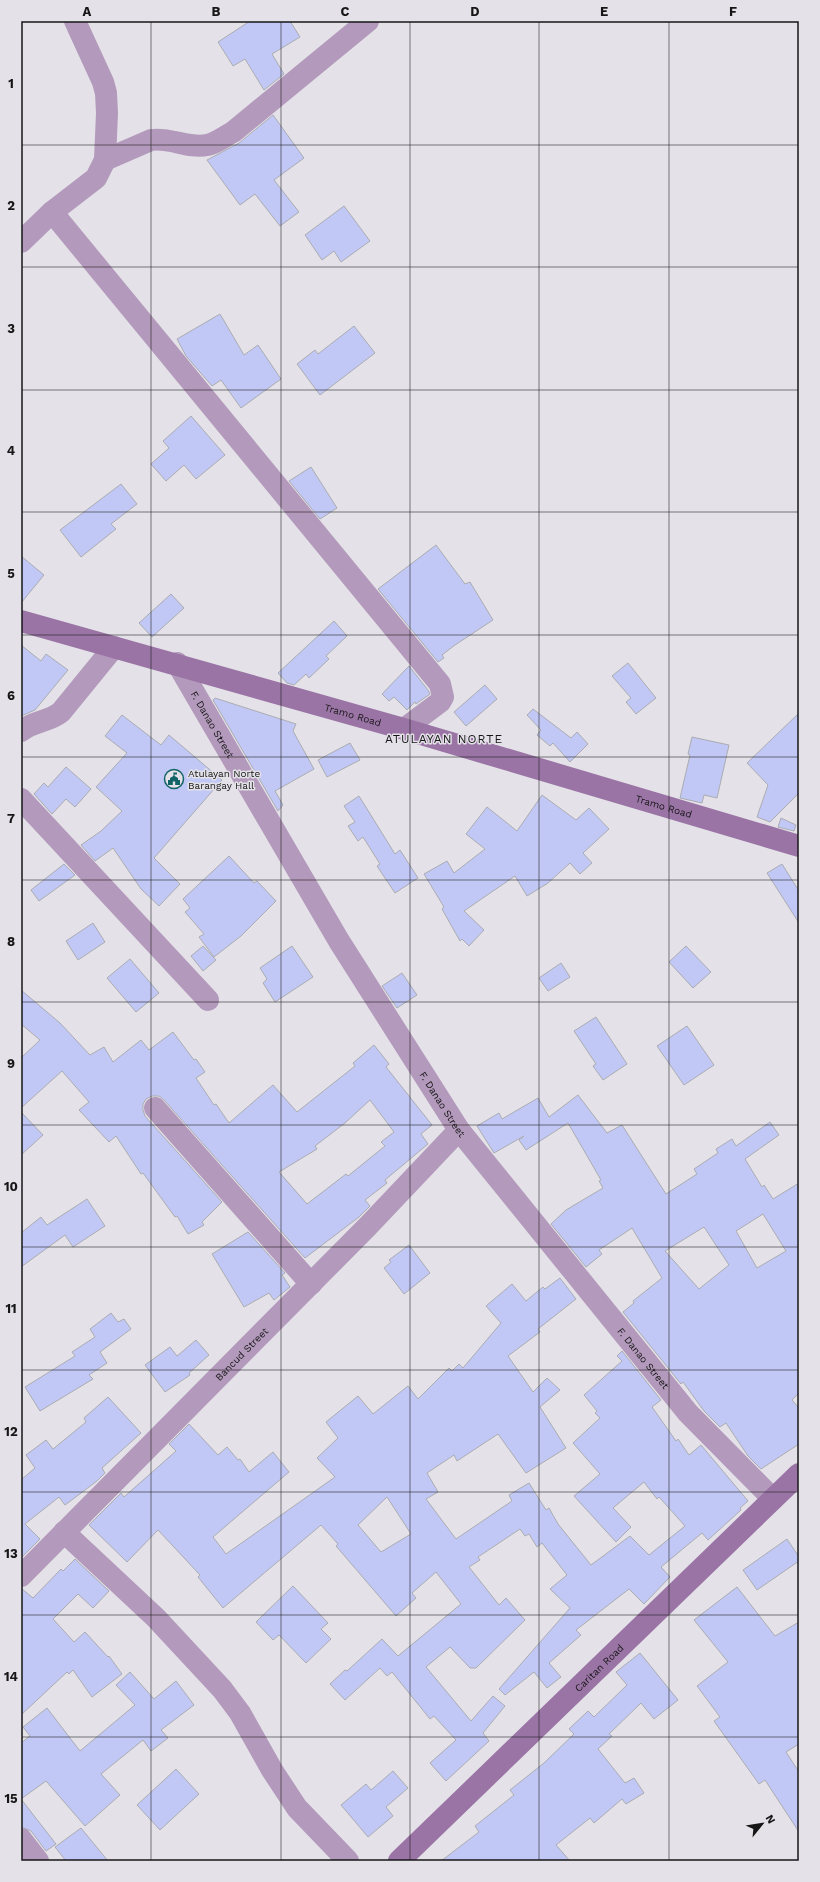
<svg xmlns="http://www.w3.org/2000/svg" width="820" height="1882" font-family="'Work Sans',sans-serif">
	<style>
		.building { fill: #c1c8f6; stroke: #abacb1; fill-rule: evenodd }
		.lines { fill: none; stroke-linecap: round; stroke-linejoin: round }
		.minor { stroke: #b399bb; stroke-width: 22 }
		.secondary { stroke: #9b74a6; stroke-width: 22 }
		.grid { fill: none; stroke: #161617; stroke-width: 1; stroke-opacity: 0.55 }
		.labels { text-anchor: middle; stroke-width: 3; stroke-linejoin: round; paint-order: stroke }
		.street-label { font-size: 10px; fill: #161617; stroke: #e4e2e8 }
		.poi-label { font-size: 10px; fill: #161617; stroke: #e4e2e8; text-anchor: start }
		.quarter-label { font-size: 12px; letter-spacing: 1px; fill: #161617; stroke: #e4e2e8 }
		.neatline { fill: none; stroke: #161617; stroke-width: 1.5 }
		.grid-label { font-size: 13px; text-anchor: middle; font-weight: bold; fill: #161617 }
	</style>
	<rect width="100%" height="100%" fill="#e4e2e8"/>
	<g class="building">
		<polygon points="250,21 290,21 300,37 272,54 284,74 264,90 245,59 233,66 218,42"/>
		<polygon points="273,115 304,158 274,180 299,212 280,226 255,194 240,205 207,160 239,143"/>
		<polygon points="344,206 370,241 341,262 334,251 322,260 305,235"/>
		<polygon points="220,314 244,355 258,345 281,379 241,408 221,380 212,386 186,356 177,339"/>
		<polygon points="354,326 375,353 320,395 297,364 315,350 318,354"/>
		<polygon points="191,416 225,455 196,479 184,465 166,481 151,464 169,448 163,441"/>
		<polygon points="311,467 337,508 320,519 289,481"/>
		<polygon points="121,484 137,504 111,524 116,529 81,557 60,530"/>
		<polygon points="436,545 465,584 470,582 493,620 455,645 442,655 444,658 438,662 378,589"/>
		<polygon points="21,556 44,575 21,603"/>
		<polygon points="171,594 184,608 152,637 139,623"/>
		<polygon points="334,621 347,636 326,656 329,659 309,678 306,674 294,685 287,683 278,673"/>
		<polygon points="21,645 41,661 46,654 68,670 35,710 21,716"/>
		<polygon points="628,663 656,698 636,714 626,702 631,698 612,676"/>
		<polygon points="409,666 428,690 430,694 416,704 415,702 407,710 394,697 389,701 382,694"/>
		<polygon points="485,685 497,699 466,726 454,712"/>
		<polygon points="215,698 296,724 293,731 314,769 275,791 283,805 278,811 213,700"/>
		<polygon points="533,709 571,738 577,732 588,744 570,762 553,743 550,746 537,735 541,730 527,715"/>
		<polygon points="799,713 799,793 770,822 757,817 768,785 747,763"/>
		<polygon points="122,715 161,745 169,735 222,780 154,858 180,884 159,906 141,889 113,848 95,861 81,845 101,831 122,811 96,787 127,753 105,736"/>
		<polygon points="692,737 729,745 717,798 704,795 702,803 680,798 690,755 688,754"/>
		<polygon points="350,743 360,760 327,777 318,760"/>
		<polygon points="66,767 91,789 75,807 66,799 52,814 34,794 44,783 48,787"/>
		<polygon points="542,795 576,820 589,808 609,829 583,853 592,863 580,874 570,863 548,883 527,896 515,876 464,911 484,930 469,946 462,939 460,941 442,909 444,907 424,874 447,861 454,873 485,849 466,834 487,807 517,831"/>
		<polygon points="359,796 395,854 400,850 418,878 395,893 377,866 380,864 363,837 358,841 348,826 355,822 344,806"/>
		<polygon points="781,818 796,825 794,831 778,827"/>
		<polygon points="229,856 254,883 257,881 276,901 241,936 214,957 199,937 204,934 185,912 190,908 183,899"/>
		<polygon points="64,864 75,875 39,901 31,890"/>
		<polygon points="782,864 799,891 799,923 767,873"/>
		<polygon points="93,923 105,942 78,960 66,941"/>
		<polygon points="203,946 216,960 203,971 191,956"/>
		<polygon points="292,946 313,977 275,1002 263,983 267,979 260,968"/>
		<polygon points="686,946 711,972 693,988 669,962"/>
		<polygon points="130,959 159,993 136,1012 107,978"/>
		<polygon points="561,963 570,977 548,991 539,978"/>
		<polygon points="402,973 417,995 397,1008 382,986"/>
		<path d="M21,990L60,1023L90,1055L104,1047L113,1062L141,1040L149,1050L173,1032L194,1060L196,1059L205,1072L196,1078L214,1105L216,1104L229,1123L273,1085L297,1112L355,1066L353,1063L374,1045L389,1064L386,1067L432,1125L421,1134L428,1144L385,1180L387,1183L365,1200L370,1206L359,1217L305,1258L164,1100L159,1096H152L146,1099L143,1104V1110L145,1116L222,1202L202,1222L204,1225L188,1234L177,1216L175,1217L143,1173L141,1174L116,1136L109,1142L79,1110L89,1102L62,1071L21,1108V1058L40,1040L21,1024ZM370,1100L394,1132L381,1142L385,1146L348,1176L346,1174L307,1204L279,1172L317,1149L315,1146L345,1123Z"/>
		<polygon points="596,1017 627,1064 603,1080 593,1066 596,1064 574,1031"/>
		<polygon points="687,1026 714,1065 684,1085 657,1046"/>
		<path d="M578,1095L607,1133L622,1125L666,1194L697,1174L694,1169L718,1153L716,1149L732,1139L736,1146L770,1122L779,1135L745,1159L762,1187L764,1185L773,1199L799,1183V1393L792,1400L799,1408V1444L761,1469L748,1456L726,1423L720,1427L704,1411L683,1382L681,1384L623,1312L634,1303L633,1301L662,1278L632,1228L599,1250L602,1254L586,1267L551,1224L566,1210L603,1188L599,1181L601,1180L568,1123L526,1150L519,1140L524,1136L494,1153L477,1126L499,1113L502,1119L538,1098L549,1117ZM763,1214L786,1251L757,1268L736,1231ZM704,1227L729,1265L699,1289L665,1251Z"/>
		<polygon points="21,1112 43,1135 21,1155"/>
		<polygon points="87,1199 105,1226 73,1247 65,1235 21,1267 21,1233 41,1217 47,1225"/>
		<polygon points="248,1232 285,1273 282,1275 290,1287 274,1300 269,1293 244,1307 212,1254"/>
		<polygon points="409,1245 430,1273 404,1294 384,1268 391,1262 389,1260"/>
		<path d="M560,1278L576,1299L538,1329L540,1332L508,1356L533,1392L547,1378L560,1390L540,1407L566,1448L526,1473L498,1434L457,1461L454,1455L427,1473L438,1492L426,1499L456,1539L512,1501L509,1495L529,1483L546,1510L549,1508L558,1524L591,1565L630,1536L649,1555L685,1526L659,1497L657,1499L644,1482L613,1508L631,1527L616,1542L574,1496L600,1474L573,1443L600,1418L595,1413L597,1411L584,1395L622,1361L617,1356L622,1351L661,1400L652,1407L676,1441L678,1439L689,1455L701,1445L748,1501L740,1508L741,1510L708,1540L702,1533L661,1567L670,1577L644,1604L629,1589L576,1630L581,1635L549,1663L561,1677L547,1688L534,1672L505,1695L499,1689L570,1608L550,1589L567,1575L542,1543L537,1547L529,1534L525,1536L520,1529L478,1557L480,1560L469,1567L499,1605L506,1598L525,1620L476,1668H470L450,1647L426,1667L471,1721L493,1696L505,1706L483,1733L489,1741L446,1781L430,1763L456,1740L434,1716L430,1719L392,1672L387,1676L380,1668L345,1700L330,1684L345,1670L347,1671L382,1639L398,1656L461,1604L436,1572L412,1593L416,1598L396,1616L336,1546L338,1544L321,1525L223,1608L198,1577L200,1575L158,1530L127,1562L89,1525L121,1493L124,1497L176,1451L169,1444L189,1424L218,1455L227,1447L238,1460L240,1459L249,1472L273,1452L289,1472L213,1537L226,1554L335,1477L317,1458L338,1438L326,1422L358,1396L373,1414L408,1386L418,1399L449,1368L452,1371L459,1364L463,1368L501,1323L486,1306L512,1284L526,1301L543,1287L545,1289ZM387,1497L411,1534L381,1552L358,1525Z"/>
		<polygon points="111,1313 118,1322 124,1319 131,1329 100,1352 107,1363 89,1375 93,1379 40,1411 25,1387 75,1356 72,1352 95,1337 90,1329"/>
		<polygon points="196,1340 209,1355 189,1373 190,1375 165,1392 145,1365 170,1347 177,1356"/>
		<polygon points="108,1397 141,1433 102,1468 105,1473 97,1481 65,1505 59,1497 25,1524 40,1539 21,1558 21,1480 35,1468 26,1455 46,1440 53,1449 86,1422 84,1418"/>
		<polygon points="787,1539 799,1557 799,1561 757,1590 743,1570"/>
		<polygon points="75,1559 109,1591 93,1608 78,1594 53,1619 74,1642 85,1632 108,1657 109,1656 122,1674 92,1697 73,1670 69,1674 67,1672 21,1715 21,1588 33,1598 61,1569 63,1571"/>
		<polygon points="293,1586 328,1623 321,1629 331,1639 306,1663 279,1635 273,1640 256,1622"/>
		<polygon points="737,1587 775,1636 799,1622 799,1744 786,1752 799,1772 799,1832 765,1780 759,1784 714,1721 720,1717 697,1686 728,1662 694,1620"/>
		<polygon points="640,1653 678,1700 654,1719 641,1703 609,1734 612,1736 598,1749 625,1783 634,1778 644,1793 626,1804 622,1799 594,1823 590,1818 556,1845 570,1861 441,1861 479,1832 475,1826 514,1795 510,1790 544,1763 574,1734 569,1729 588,1711 594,1717 627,1685 616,1672"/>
		<polygon points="130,1672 154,1699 176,1681 194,1705 161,1730 168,1738 151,1751 143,1740 101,1774 120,1795 85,1826 46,1781 21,1799 56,1844 46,1851 31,1831 21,1827 21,1743 30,1736 23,1727 47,1708 80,1751 135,1705 116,1685"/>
		<polygon points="176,1769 199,1794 160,1830 137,1805"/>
		<polygon points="393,1771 408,1788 386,1807 393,1816 368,1837 341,1805 366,1784 371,1790"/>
		<polygon points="81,1828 108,1861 66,1861 55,1847"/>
	</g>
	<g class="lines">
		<g class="minor">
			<path d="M105,160L151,140C170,137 189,149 207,145C217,143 225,136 233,132L368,21"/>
			<polyline points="52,212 440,684 443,697 440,702 404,729"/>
			<polyline points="21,242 52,212 96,178 105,160 107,113 106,93 103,82 75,21"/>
			<path id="s1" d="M177,663L339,941L459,1130L688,1413L773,1499"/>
			<path d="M21,731C33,721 49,722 61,712L114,647"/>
			<polyline points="21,799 208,1000"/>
			<polyline points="155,1108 311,1284"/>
			<polyline points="64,1532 156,1618 222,1689 240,1713 272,1770 297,1808 348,1861"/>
			<path id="s2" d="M21,1576L368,1226L459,1130"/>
			<polyline points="21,1839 38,1861"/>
		</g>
		<g class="secondary">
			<path id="s3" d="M21,621L404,729L799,846"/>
			<path id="s4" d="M399,1861L799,1474"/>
		</g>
	</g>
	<path class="grid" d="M151,21V1861M281,21V1861M410,21V1861M539,21V1861M669,21V1861M21,145H799M21,267H799M21,390H799M21,512H799M21,635H799M21,757H799M21,880H799M21,1002H799M21,1125H799M21,1247H799M21,1370H799M21,1492H799M21,1615H799M21,1737H799"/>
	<defs>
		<symbol id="civic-ring" viewBox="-11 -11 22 22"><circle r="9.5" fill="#e4e2e8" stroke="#126365" stroke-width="1.5"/><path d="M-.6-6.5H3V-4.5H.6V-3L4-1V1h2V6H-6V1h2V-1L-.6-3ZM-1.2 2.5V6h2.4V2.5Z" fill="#126365"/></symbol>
	</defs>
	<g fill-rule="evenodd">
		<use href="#civic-ring" x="163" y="768" width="22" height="22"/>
	</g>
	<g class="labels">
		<g class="street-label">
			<text dy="4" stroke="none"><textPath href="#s3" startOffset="345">Tramo Road</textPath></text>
			<text dy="4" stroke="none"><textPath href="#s1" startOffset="71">F. Danao Street</textPath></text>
			<text dy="4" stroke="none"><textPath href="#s3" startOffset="669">Tramo Road</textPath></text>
			<text dy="4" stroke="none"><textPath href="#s1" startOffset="515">F. Danao Street</textPath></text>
			<text dy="4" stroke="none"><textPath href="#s2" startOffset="313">Bancud Street</textPath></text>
			<text dy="4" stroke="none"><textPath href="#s1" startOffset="839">F. Danao Street</textPath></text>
			<text dy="4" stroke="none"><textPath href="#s4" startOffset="278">Caritan Road</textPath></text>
		</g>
		<g class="poi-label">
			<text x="188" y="777">Atulayan Norte<tspan x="188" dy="12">Barangay Hall</tspan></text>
		</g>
		<g class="quarter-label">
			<text x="444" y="743">ATULAYAN NORTE</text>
		</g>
	</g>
	<rect width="820" height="1882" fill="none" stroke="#e4e2e8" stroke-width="44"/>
	<g transform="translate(762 1824) rotate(60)" stroke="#e4e2e8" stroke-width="3" paint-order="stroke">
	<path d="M0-3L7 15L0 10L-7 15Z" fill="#161617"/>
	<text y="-6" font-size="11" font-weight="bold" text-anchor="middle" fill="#161617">N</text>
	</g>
	<rect x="22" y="22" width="776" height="1838" class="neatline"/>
	<g class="grid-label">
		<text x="87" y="16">A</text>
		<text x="216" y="16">B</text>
		<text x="345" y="16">C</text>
		<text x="475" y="16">D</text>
		<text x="604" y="16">E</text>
		<text x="733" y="16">F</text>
		<text x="11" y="88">1</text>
		<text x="11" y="210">2</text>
		<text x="11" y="333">3</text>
		<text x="11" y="455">4</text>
		<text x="11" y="578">5</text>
		<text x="11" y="700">6</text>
		<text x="11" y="823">7</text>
		<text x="11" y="946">8</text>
		<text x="11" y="1068">9</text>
		<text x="11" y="1191">10</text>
		<text x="11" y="1313">11</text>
		<text x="11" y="1436">12</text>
		<text x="11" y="1558">13</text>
		<text x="11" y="1681">14</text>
		<text x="11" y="1803">15</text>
	</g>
</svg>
